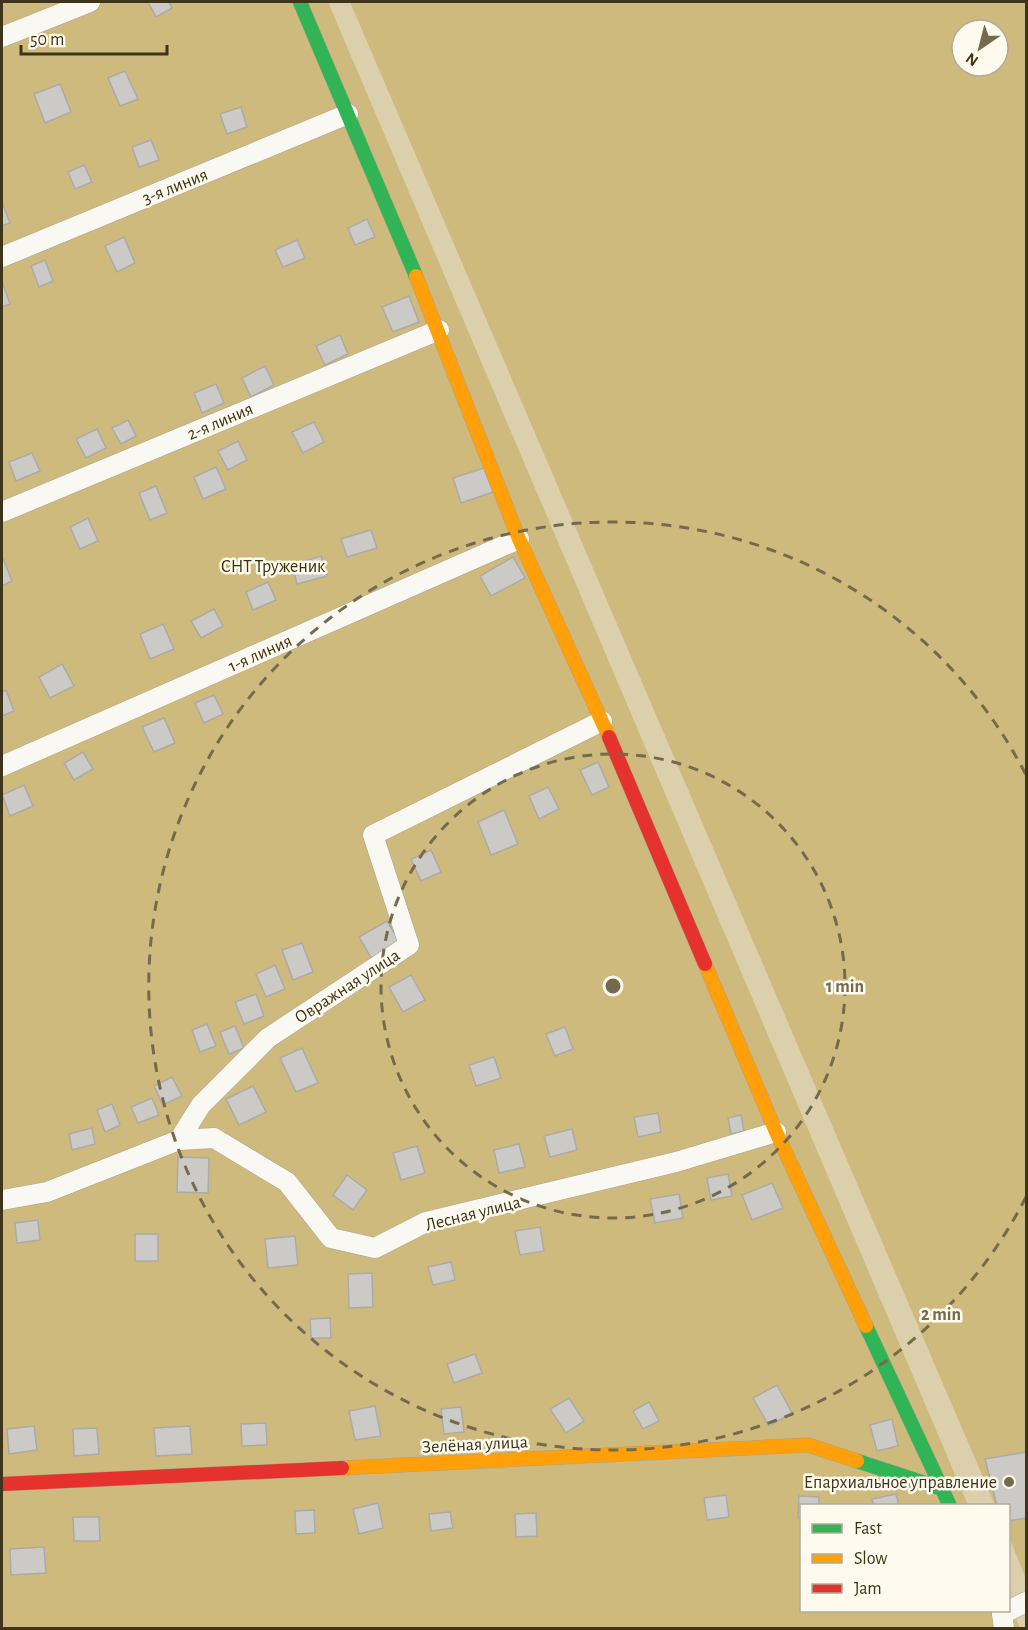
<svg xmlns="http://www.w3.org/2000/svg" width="1028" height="1630" font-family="'Alegreya Sans',sans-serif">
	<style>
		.green { fill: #cfba7e; fill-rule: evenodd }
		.building { fill: #cccac6; stroke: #acaaa5; stroke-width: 1.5 }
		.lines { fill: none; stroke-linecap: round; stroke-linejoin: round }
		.street-casing { stroke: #aca287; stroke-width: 21 }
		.fast-casing { stroke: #aca287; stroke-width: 15 }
		.slow-casing { stroke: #aca287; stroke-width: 15 }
		.jam-casing { stroke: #aca287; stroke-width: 15 }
		.street { stroke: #faf8f3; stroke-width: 20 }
		.fast { stroke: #30b455; stroke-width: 14 }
		.slow { stroke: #ff9f0a; stroke-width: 14 }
		.jam { stroke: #e5322d; stroke-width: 14 }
		.ring { fill: none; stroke: #746a4d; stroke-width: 3; stroke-dasharray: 10 8 }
		.poi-dot { fill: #746a4d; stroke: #fffaee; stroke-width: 2 }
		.labels { text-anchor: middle; stroke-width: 5; stroke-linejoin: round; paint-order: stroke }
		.street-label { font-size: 18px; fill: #3d341a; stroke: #fffaee }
		.park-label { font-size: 18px; fill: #3d300a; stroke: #fffaee }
		.poi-label { font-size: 18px; fill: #3d341a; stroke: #fffaee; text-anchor: end }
		.centre { fill: #746a4d; stroke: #fffaee; stroke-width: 3 }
		.ring-label { font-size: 18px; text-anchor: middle; font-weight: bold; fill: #746a4d; stroke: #fffaee; stroke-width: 5; stroke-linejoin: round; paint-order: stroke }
	</style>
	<rect width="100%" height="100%" fill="#dbcfac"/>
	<g class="green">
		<polygon points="2,2 328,2 968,1505 802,1506 802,1610 1008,1610 1009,1602 1020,1628 2,1628"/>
		<path d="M350,2H1026V1579L1009,1537L1008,1506L995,1505ZM962,30H998V66H962Z"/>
	</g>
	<g class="building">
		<polygon points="148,2 169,2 172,8 156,17"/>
		<polygon points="125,71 138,99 120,106 108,78"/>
		<polygon points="60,84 71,112 45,123 34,94"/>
		<polygon points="241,107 247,127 227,134 220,114"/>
		<polygon points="151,140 159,160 139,167 132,147"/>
		<polygon points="84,165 92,182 75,189 68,172"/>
		<polygon points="2,202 10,223 2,226"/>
		<polygon points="367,219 375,237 355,245 348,228"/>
		<polygon points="124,237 135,263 117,272 105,246"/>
		<polygon points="297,240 305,258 283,267 275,250"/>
		<polygon points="45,260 53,281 39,287 31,266"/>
		<polygon points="2,281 10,304 2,307"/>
		<polygon points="409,296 419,322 393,332 382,307"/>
		<polygon points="340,335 348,354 325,365 316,346"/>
		<polygon points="265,366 274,385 251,397 242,378"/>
		<polygon points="216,384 224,403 202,413 194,393"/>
		<polygon points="128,420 136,436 121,444 112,428"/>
		<polygon points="314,422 324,442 303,453 292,432"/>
		<polygon points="97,429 106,448 86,458 76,439"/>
		<polygon points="238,441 247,460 228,470 218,451"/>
		<polygon points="32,453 40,471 16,481 9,462"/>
		<polygon points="216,467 226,489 203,499 194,477"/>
		<polygon points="484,468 493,492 461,503 453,478"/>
		<polygon points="156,486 167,513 150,520 139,493"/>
		<polygon points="88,518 98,541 80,549 70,527"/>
		<polygon points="371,530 377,548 347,557 341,539"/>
		<polygon points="2,556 12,581 2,586"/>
		<polygon points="321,556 327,576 297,584 292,565"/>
		<polygon points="513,557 525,578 491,596 480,576"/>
		<polygon points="268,582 276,600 253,610 246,592"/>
		<polygon points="214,609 223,626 201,638 191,621"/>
		<polygon points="163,624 174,649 150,659 140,634"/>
		<polygon points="62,664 74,686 50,698 39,677"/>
		<polygon points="6,690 14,711 2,716 2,692"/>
		<polygon points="214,695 223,714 204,723 195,703"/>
		<polygon points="164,718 175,743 154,752 142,727"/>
		<polygon points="83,752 93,769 74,780 64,763"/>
		<polygon points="598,762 609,787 592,795 580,770"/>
		<polygon points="24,785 33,806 10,816 2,795"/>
		<polygon points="548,787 559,809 539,819 529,796"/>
		<polygon points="504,810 518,844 491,855 478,822"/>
		<polygon points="431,850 441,872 421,881 411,859"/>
		<polygon points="387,921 401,944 373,961 359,937"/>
		<polygon points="302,943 313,972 293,980 282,950"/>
		<polygon points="275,965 285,989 266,997 256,974"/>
		<polygon points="411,975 425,1000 403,1012 389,987"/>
		<polygon points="256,994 264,1016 244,1024 235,1002"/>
		<polygon points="207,1024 216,1046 200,1052 192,1030"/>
		<polygon points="235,1026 244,1048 229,1054 220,1032"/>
		<polygon points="565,1027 573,1049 555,1056 546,1034"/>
		<polygon points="302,1048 318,1083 296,1092 280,1058"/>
		<polygon points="494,1057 501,1078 476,1086 469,1065"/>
		<polygon points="172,1077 182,1096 163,1105 154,1086"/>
		<polygon points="253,1086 266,1112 239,1125 226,1099"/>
		<polygon points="152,1098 159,1115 138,1123 131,1107"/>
		<polygon points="112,1104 120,1125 105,1132 97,1110"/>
		<polygon points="658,1113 661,1132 638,1137 634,1117"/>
		<polygon points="741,1115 744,1131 731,1134 728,1118"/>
		<polygon points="92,1128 95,1144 72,1150 69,1134"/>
		<polygon points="572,1129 577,1150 550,1157 544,1136"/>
		<polygon points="519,1144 525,1167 499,1173 494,1150"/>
		<polygon points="417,1146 425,1173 401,1180 393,1153"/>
		<polygon points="178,1157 209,1158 208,1193 177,1192"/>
		<polygon points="728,1174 732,1196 711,1200 707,1178"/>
		<polygon points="347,1175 367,1190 353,1210 333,1195"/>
		<polygon points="772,1183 783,1208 752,1220 742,1195"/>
		<polygon points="679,1194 683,1218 655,1223 650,1199"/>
		<polygon points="38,1220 40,1240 17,1243 15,1223"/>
		<polygon points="540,1227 544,1251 520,1255 515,1231"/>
		<rect x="135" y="1234" width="23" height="27"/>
		<polygon points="295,1236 298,1265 268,1268 265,1239"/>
		<polygon points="451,1262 455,1280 433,1285 428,1267"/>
		<polygon points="372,1273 373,1307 349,1308 348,1274"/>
		<polygon points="330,1318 331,1338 311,1338 310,1319"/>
		<polygon points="475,1354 482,1373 454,1383 447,1364"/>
		<polygon points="777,1385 792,1413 769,1426 753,1398"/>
		<polygon points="569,1398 584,1421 566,1433 550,1409"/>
		<polygon points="649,1402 659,1421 643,1429 633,1411"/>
		<polygon points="375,1406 381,1436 355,1440 349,1411"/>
		<polygon points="461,1407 464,1432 444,1434 441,1409"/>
		<polygon points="892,1419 898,1446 877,1451 870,1425"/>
		<polygon points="266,1423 267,1445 242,1446 241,1424"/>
		<polygon points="34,1426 37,1450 9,1454 7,1429"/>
		<polygon points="190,1426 192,1454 156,1456 154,1428"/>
		<polygon points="97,1428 99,1454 74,1456 73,1429"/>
		<polygon points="1026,1452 1026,1518 1008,1521 1008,1506 997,1506 985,1459"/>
		<polygon points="896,1494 899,1506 874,1506 872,1499"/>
		<polygon points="726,1495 729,1517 707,1520 704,1498"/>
		<polygon points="799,1496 819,1497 819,1506 802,1506 802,1518 798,1518"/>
		<polygon points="378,1503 383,1528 359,1534 353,1509"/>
		<polygon points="314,1510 315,1533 296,1534 295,1511"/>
		<polygon points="450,1512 453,1528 431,1531 429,1514"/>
		<polygon points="536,1513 537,1536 516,1537 515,1514"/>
		<polygon points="73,1517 99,1517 100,1541 74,1541"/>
		<polygon points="44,1547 46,1573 11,1575 10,1549"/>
	</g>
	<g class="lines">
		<defs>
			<g id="street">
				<polyline points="2,37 90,2"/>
				<polyline points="2,257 348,114"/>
				<polyline points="2,512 439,330"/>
				<polyline points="2,766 519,539"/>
				<polyline points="179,1140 201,1105 268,1038 409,945 373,835 602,721"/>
				<polyline points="2,1200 47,1192 179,1140 214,1138 287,1182 331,1238 375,1248 426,1222 676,1162 776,1132"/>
				<polyline points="1004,1628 1002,1614 1026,1602"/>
			</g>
			<g id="fast">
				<polyline points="300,2 416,276"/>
				<polyline points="866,1326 950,1506"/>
				<polyline points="857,1461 943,1489"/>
			</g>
			<g id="slow">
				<polyline points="416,276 519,539 609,737"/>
				<polyline points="705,964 776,1132 866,1326"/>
				<polyline points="342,1468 808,1445 857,1461"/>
			</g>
			<g id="jam">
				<polyline points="609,737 705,964"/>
				<polyline points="2,1484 342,1468"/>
			</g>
		</defs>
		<use href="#street" class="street-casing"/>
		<use href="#fast" class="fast-casing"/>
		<use href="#slow" class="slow-casing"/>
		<use href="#jam" class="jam-casing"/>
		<use href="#street" class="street"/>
		<use href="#fast" class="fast"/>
		<use href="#slow" class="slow"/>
		<use href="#jam" class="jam"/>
	</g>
	<g class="ring">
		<circle cx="613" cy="986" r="232"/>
		<path d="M1026 1197A464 464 0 1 1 1026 775"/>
	</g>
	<circle class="poi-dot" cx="1009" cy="1482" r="6"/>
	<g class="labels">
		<g class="street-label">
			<text transform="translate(175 186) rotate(-22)" y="6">3-я линия</text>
			<text transform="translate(220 421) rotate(-23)" y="6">2-я линия</text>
			<text transform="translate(260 653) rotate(-24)" y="6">1-я линия</text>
			<text transform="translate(347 986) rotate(-33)" y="6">Овражная улица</text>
			<text transform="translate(473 1213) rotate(-14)" y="6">Лесная улица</text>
			<text transform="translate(475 1444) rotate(-3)" y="6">Зелёная улица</text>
		</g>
		<g class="park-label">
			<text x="273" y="572">СНТ Труженик</text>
		</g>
		<g class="poi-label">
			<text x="997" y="1488">Епархиальное управление</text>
		</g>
	</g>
	<circle cx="613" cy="986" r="9" class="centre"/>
	<g class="ring-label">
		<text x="845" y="992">1 min</text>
		<text x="941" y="1320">2 min</text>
	</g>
	<rect width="1028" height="1630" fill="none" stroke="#3d341a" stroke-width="6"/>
	<rect x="800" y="1504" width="210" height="108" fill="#fffaee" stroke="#b1ab99" stroke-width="1.5"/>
	<rect x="812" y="1524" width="30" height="9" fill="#30b455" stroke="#b1ab99" stroke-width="1.5"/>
	<text x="854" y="1534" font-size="18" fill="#3d341a">Fast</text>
	<rect x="812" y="1554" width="30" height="9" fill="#ff9f0a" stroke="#b1ab99" stroke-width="1.5"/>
	<text x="854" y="1564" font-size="18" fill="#3d341a">Slow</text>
	<rect x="812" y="1584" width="30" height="9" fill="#e5322d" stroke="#b1ab99" stroke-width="1.5"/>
	<text x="854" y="1594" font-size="18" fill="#3d341a">Jam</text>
	<g transform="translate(980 48) rotate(215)"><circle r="28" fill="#fffaee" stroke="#b1ab99" stroke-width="1.5"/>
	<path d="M0-4.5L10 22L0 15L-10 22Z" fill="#746a4d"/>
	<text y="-9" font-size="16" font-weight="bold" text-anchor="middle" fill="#3d341a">N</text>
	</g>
	<path d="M21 45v9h146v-9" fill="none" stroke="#3d341a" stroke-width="3"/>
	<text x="30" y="45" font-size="18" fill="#3d341a" stroke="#fffaee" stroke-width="4.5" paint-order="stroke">50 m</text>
</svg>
